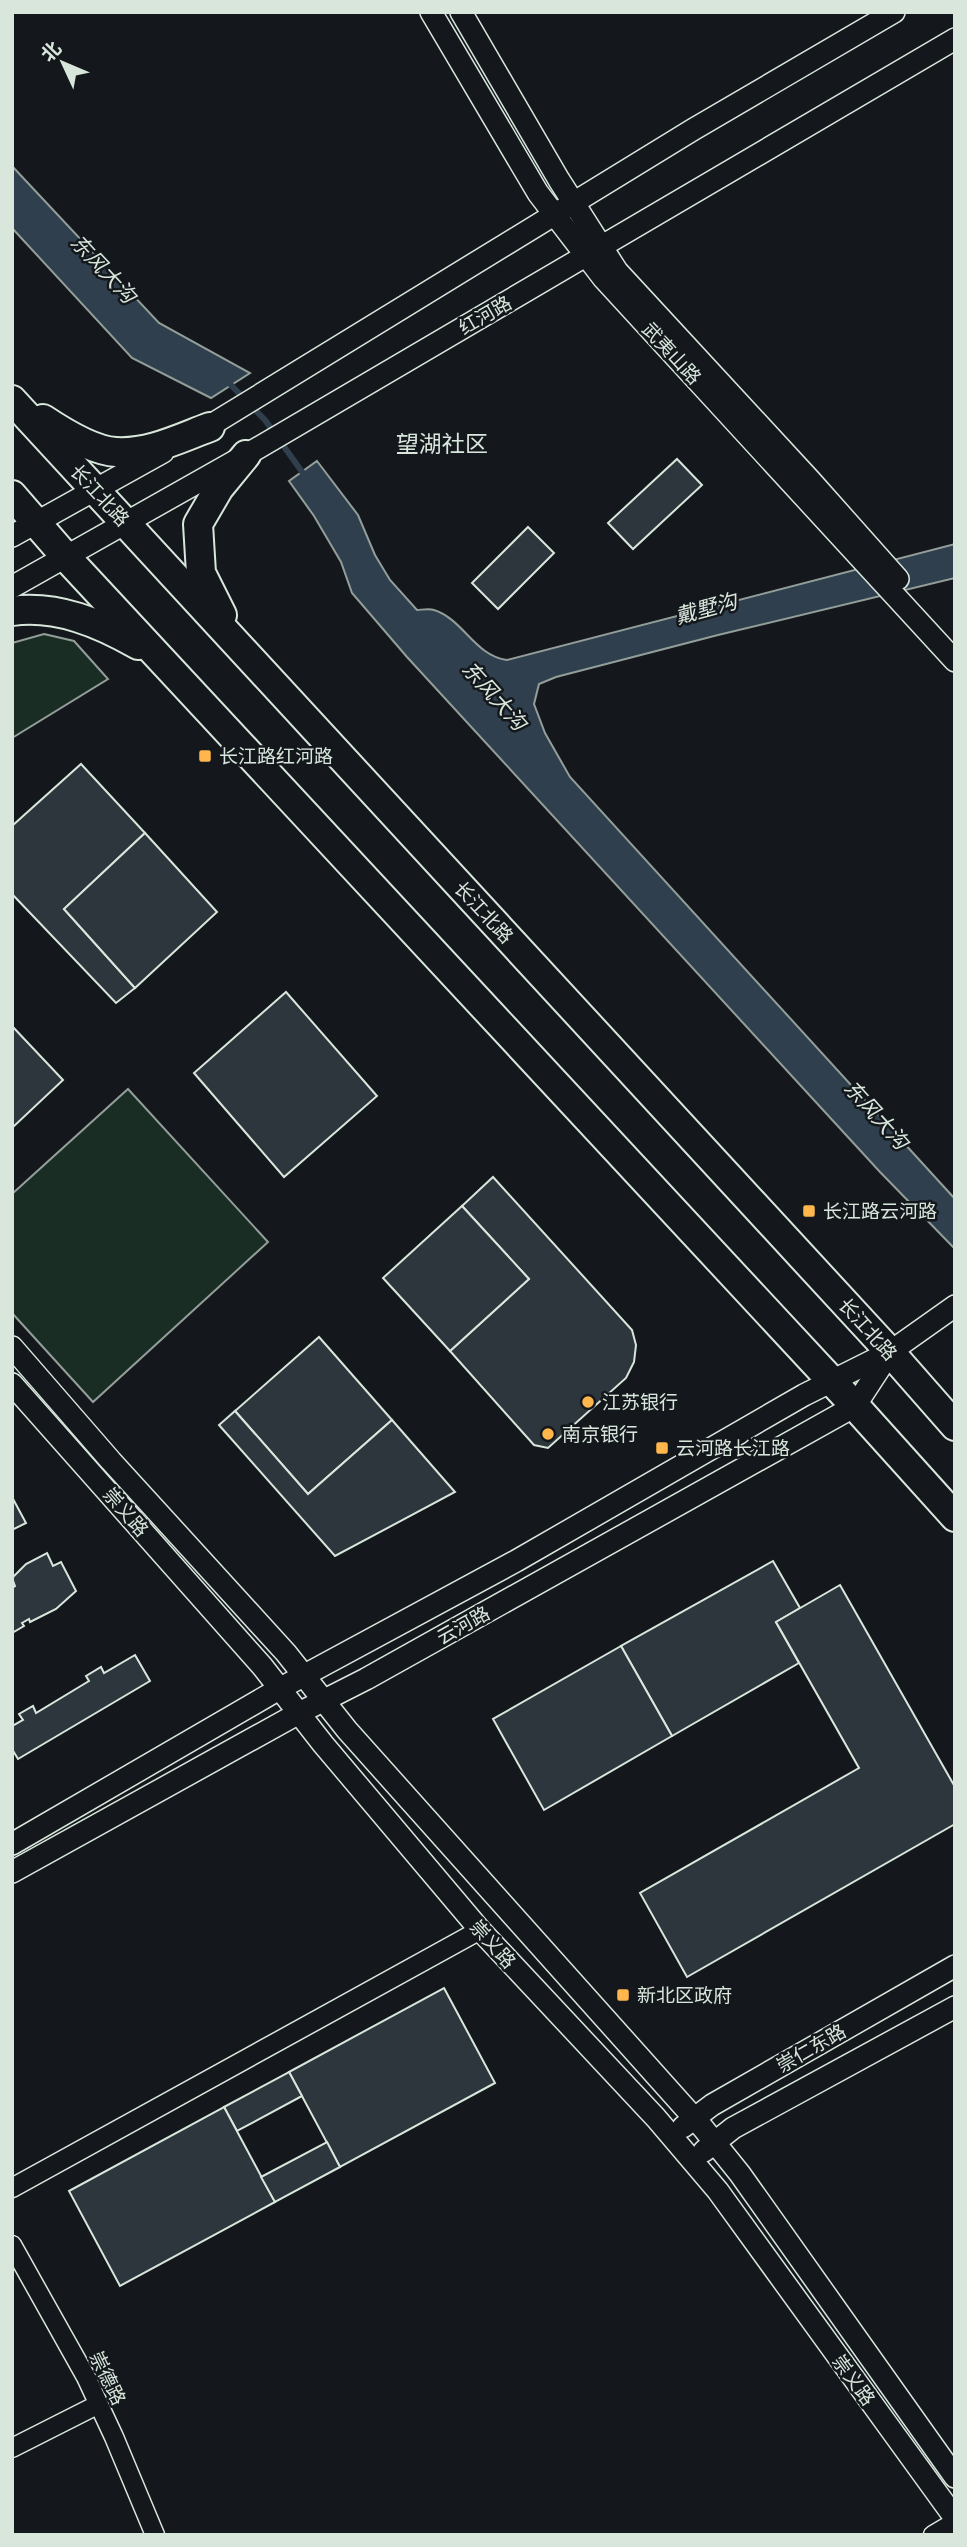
<svg xmlns="http://www.w3.org/2000/svg" width="967" height="2547" font-family="Quicksand,'Noto Sans SC',sans-serif">
	<style>
		.green { fill: #1a2d24; stroke: #939e99; stroke-width: 2 }
		.water { fill: #2f3f4d; stroke: #939e99; stroke-width: 2 }
		.lines { fill: none; stroke-linecap: round; stroke-linejoin: round }
		.stream { stroke: #2f3f4d; stroke-width: 6 }
		.building { fill: #2c363c; stroke: #d8e6dc; stroke-width: 2 }
		.minor-casing { stroke: #d8e6dc; stroke-width: 21 }
		.tertiary-casing { stroke: #d8e6dc; stroke-width: 24 }
		.primary-casing { stroke: #d8e6dc; stroke-width: 32 }
		.minor { stroke: #14181c; stroke-width: 18 }
		.tertiary { stroke: #14181c; stroke-width: 21 }
		.primary { stroke: #14181c; stroke-width: 28 }
		.poi-dot { fill: #ffb74d; stroke: #14181c; stroke-width: 2.5 }
		.labels { text-anchor: middle; stroke-width: 5; stroke-linejoin: round; paint-order: stroke }
		.street-label { font-size: 19px; fill: #d8e6dc; stroke: #14181c }
		.poi-label { font-size: 19px; fill: #d8e6dc; stroke: #14181c; text-anchor: start }
		.water-label { font-size: 21px; font-style: italic; fill: #d8e6dc; stroke: #14181c }
		.quarter-label { font-size: 23px; fill: #d8e6dc; stroke: #14181c }
	</style>
	<rect width="100%" height="100%" fill="#14181c"/>
	<g class="green">
		<polygon points="44,634 74,641 108,679 12,738 12,643"/>
		<polygon points="128,1089 268,1242 93,1402 12,1313 12,1194"/>
	</g>
	<g class="water">
		<polygon points="12,166 159,323 250,373 211,398 132,358 12,228"/>
		<path d="M317,461L358,515L375,555L390,580L417,610C421,610 429,608 434,610C463,619 475,656 507,660L955,544V578L718,635L556,677L539,684L534,704L545,733L570,777L955,1199V1249L880,1172L407,657L352,593L341,562L314,516L289,481Z"/>
	</g>
	<g class="lines">
		<polyline class="stream" points="228,382 265,420 305,476"/>
	</g>
	<g class="building">
		<polygon points="677,459 702,485 633,549 608,523"/>
		<polygon points="528,527 554,553 498,609 472,583"/>
		<polygon points="81,764 145,833 64,909 135,988 116,1003 12,894 12,826"/>
		<polygon points="145,833 217,912 135,988 64,909"/>
		<polygon points="286,992 377,1096 284,1177 194,1073"/>
		<polygon points="12,1026 63,1080 12,1128"/>
		<polygon points="493,1177 632,1330 636,1345 634,1362 626,1378 548,1448 534,1445 450,1351 529,1279 462,1206"/>
		<polygon points="462,1206 529,1279 450,1351 383,1278"/>
		<polygon points="319,1337 392,1420 308,1494 235,1411"/>
		<polygon points="235,1411 308,1494 392,1420 455,1492 335,1556 219,1425"/>
		<polygon points="12,1497 26,1523 12,1530"/>
		<polygon points="47,1553 53,1566 61,1562 76,1591 56,1609 30,1622 29,1619 22,1623 24,1626 12,1633 12,1588 15,1586 12,1578 26,1564"/>
		<polygon points="773,1561 800,1608 776,1622 799,1663 672,1736 621,1646"/>
		<polygon points="840,1585 955,1787 955,1824 687,1977 640,1893 859,1768 776,1622"/>
		<polygon points="621,1646 672,1736 544,1810 493,1719"/>
		<polygon points="135,1655 150,1681 18,1759 12,1749 12,1726 23,1720 19,1714 33,1706 36,1713 89,1681 86,1676 101,1667 104,1673"/>
		<polygon points="444,1988 495,2083 340,2167 289,2072"/>
		<polygon points="289,2072 302,2096 237,2131 224,2107"/>
		<polygon points="224,2107 275,2202 120,2286 69,2191"/>
		<polygon points="327,2142 340,2167 275,2202 261,2177"/>
	</g>
	<g class="lines">
		<defs>
			<g id="minor">
				<polyline points="12,2188 480,1930"/>
				<polyline points="12,2245 86,2377 114,2437 155,2535"/>
				<polyline points="12,2448 97,2405"/>
				<polyline points="933,2535 955,2522"/>
			</g>
			<g id="tertiary">
				<polyline points="431,12 538,193 604,279 955,661"/>
				<polyline points="461,12 559,180 617,271 810,480 898,579"/>
				<polyline points="198,433 694,129 894,12"/>
				<polyline points="12,536 163,452"/>
				<polyline points="12,587 246,455 955,39"/>
				<polyline points="12,1347 111,1461 286,1653 347,1730 703,2128 740,2174 955,2477"/>
				<polyline points="12,1384 262,1666 323,1744 480,1930 656,2118 718,2191 955,2518"/>
				<polyline points="12,1844 279,1689 516,1561 804,1395 890,1352 955,1306"/>
				<polyline points="12,1872 299,1713 366,1679 855,1406 889,1354"/>
				<polyline points="683,2127 712,2105 955,1966"/>
				<polyline points="704,2151 733,2128 955,2007"/>
			</g>
			<g id="primary">
				<polyline points="12,400 890,1352 955,1426"/>
				<path d="M43,419C61,431 94,451 116,452C149,454 180,438 210,427"/>
				<polyline points="12,495 65,556 855,1406 955,1517"/>
				<path d="M12,611C57,605 100,623 138,645"/>
				<polyline points="222,615 201,573 198,524 219,488 246,455"/>
			</g>
		</defs>
		<use href="#minor" class="minor-casing"/>
		<use href="#tertiary" class="tertiary-casing"/>
		<use href="#primary" class="primary-casing"/>
		<use href="#minor" class="minor"/>
		<use href="#tertiary" class="tertiary"/>
		<use href="#primary" class="primary"/>
	</g>
	<g class="poi-dot">
		<rect x="198" y="749" width="14" height="14" rx="3.5"/>
		<rect x="802" y="1204" width="14" height="14" rx="3.5"/>
		<circle cx="588" cy="1402" r="7"/>
		<circle cx="548" cy="1434" r="7"/>
		<rect x="655" y="1441" width="14" height="14" rx="3.5"/>
		<rect x="616" y="1988" width="14" height="14" rx="3.5"/>
	</g>
	<g class="labels">
		<g class="street-label">
			<text transform="translate(485 315) rotate(-30)" y="7">红河路</text>
			<text transform="translate(672 353) rotate(47)" y="7">武夷山路</text>
			<text transform="translate(100 495) rotate(47)" y="7">长江北路</text>
			<text transform="translate(484 912) rotate(47)" y="7">长江北路</text>
			<text transform="translate(868 1329) rotate(48)" y="7">长江北路</text>
			<text transform="translate(126 1512) rotate(49)" y="7">崇义路</text>
			<text transform="translate(463 1625) rotate(-29)" y="7">云河路</text>
			<text transform="translate(493 1944) rotate(48)" y="7">崇义路</text>
			<text transform="translate(811 2048) rotate(-30)" y="7">崇仁东路</text>
			<text transform="translate(108 2378) rotate(64)" y="7">崇德路</text>
			<text transform="translate(854 2380) rotate(54)" y="7">崇义路</text>
		</g>
		<g class="poi-label">
			<text x="219" y="763">长江路红河路</text>
			<text x="823" y="1218">长江路云河路</text>
			<text x="602" y="1409">江苏银行</text>
			<text x="562" y="1441">南京银行</text>
			<text x="676" y="1455">云河路长江路</text>
			<text x="637" y="2002">新北区政府</text>
		</g>
		<g class="water-label">
			<text transform="translate(103 269) rotate(47)" y="7">东风大沟</text>
			<text transform="translate(706 609) rotate(-15)" y="7">戴墅沟</text>
			<text transform="translate(494 696) rotate(48)" y="7">东风大沟</text>
			<text transform="translate(876 1115) rotate(48)" y="7">东风大沟</text>
		</g>
		<g class="quarter-label">
			<text x="442" y="452">望湖社区</text>
		</g>
	</g>
	<rect width="967" height="2547" fill="none" stroke="#d8e6dc" stroke-width="28"/>
	<g transform="translate(63 63) rotate(314)" stroke="#14181c" stroke-width="5" paint-order="stroke">
	<path d="M0-5L12 26L0 18L-12 26Z" fill="#d8e6dc"/>
	<text y="-10" font-size="19" font-weight="bold" text-anchor="middle" fill="#d8e6dc">北</text>
	</g>
</svg>
